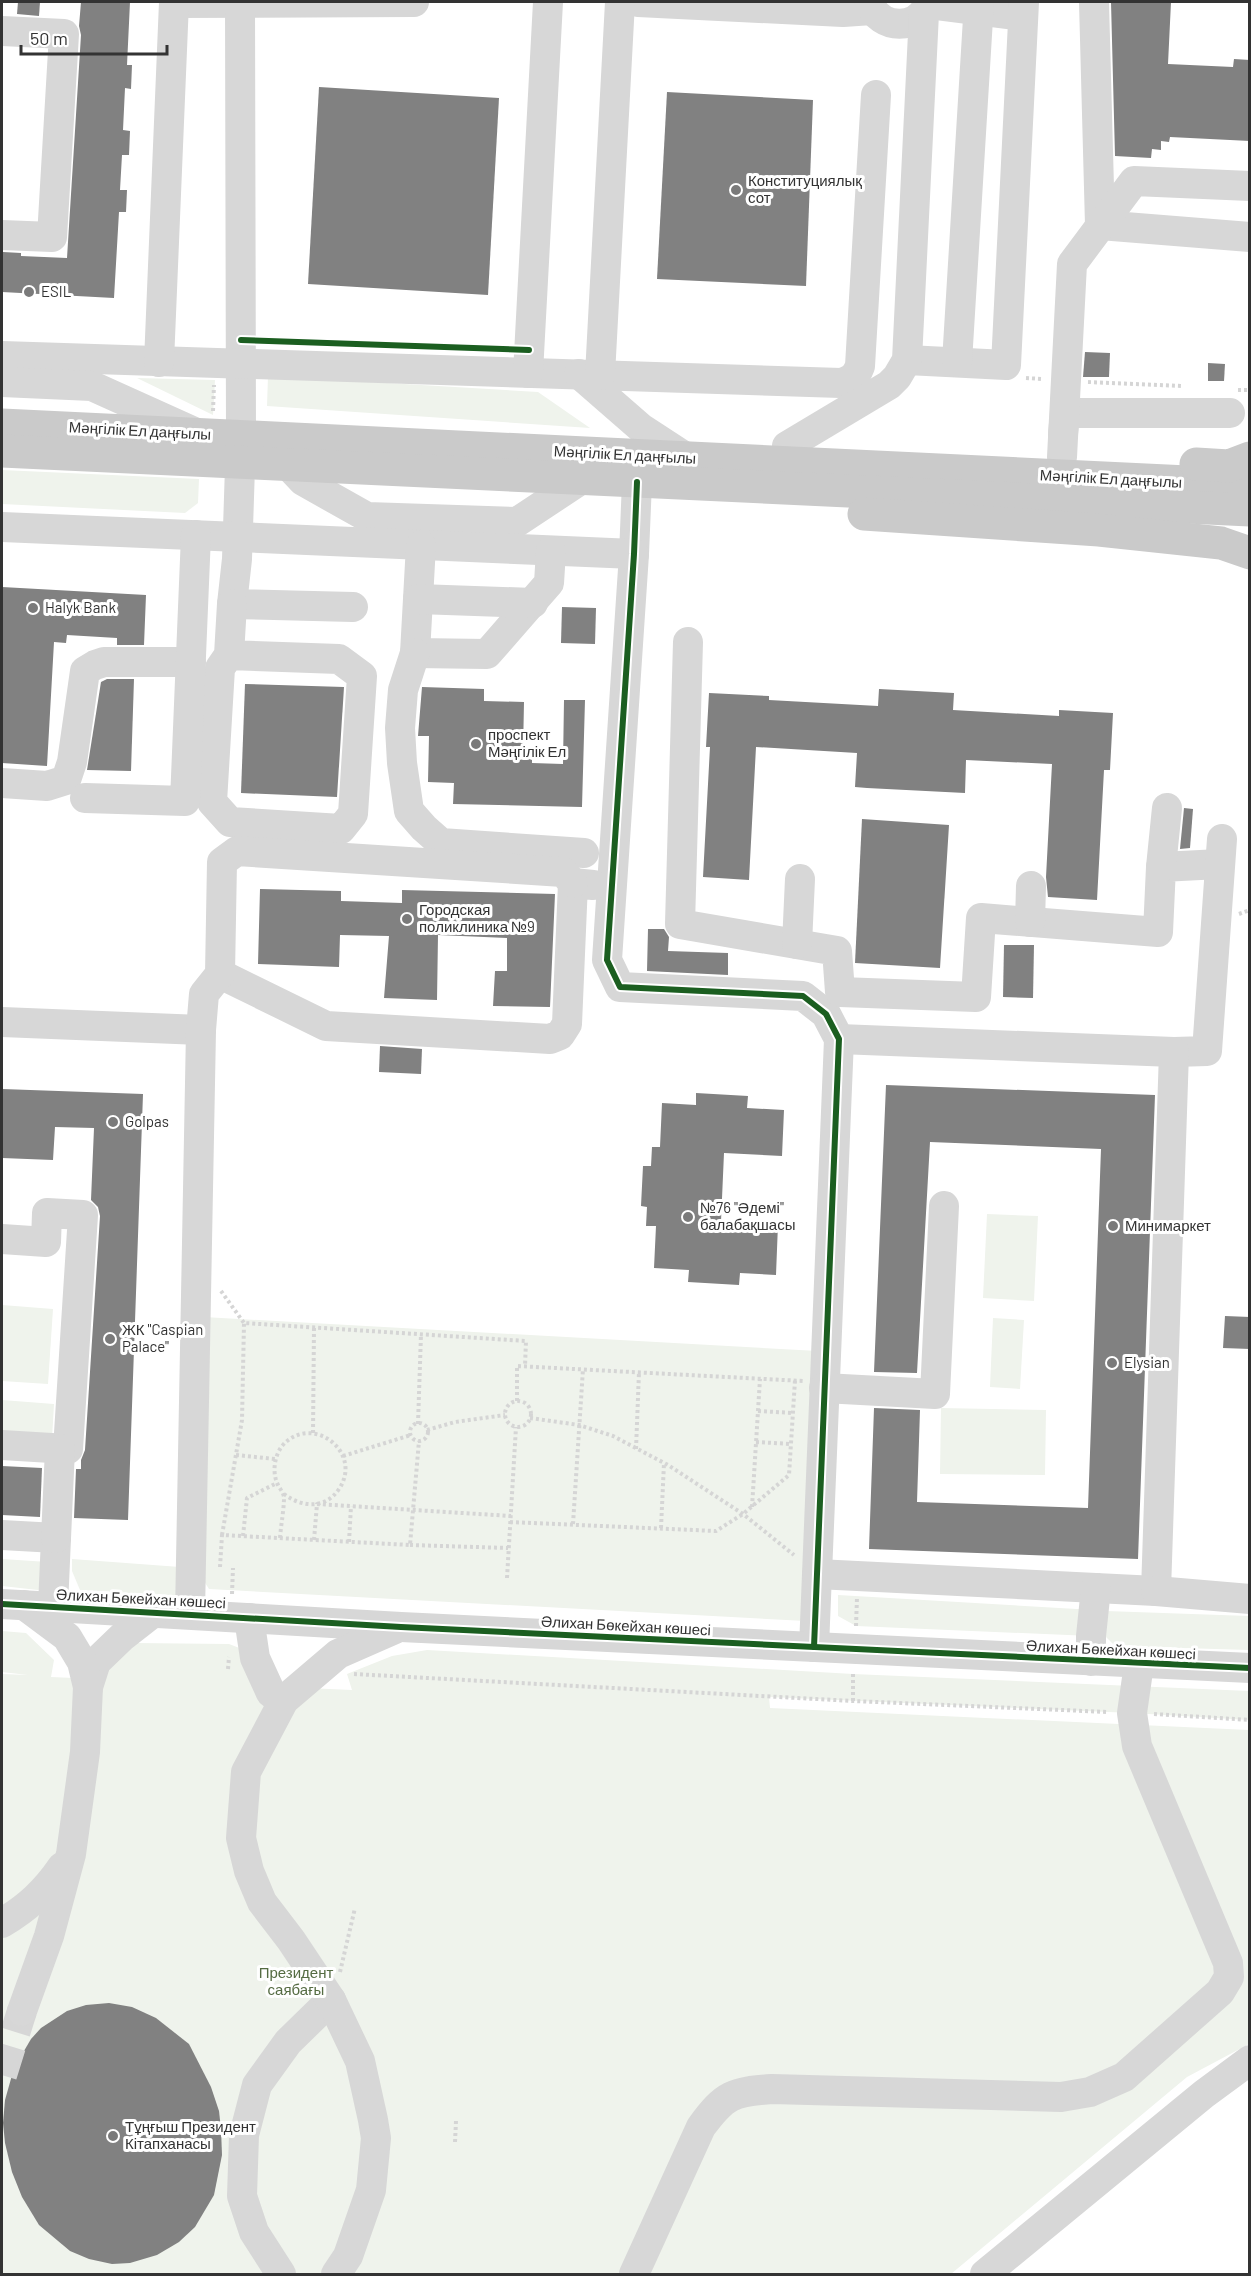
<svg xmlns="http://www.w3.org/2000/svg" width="1251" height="2276" font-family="Barlow,sans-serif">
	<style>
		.green { fill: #eff3ec }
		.building { fill: #818181 }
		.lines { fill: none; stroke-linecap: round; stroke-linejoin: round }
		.minor-tunnel { stroke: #d6d6d6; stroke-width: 30; stroke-dasharray: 30 15; stroke-linecap: butt }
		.path { stroke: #d5d5d5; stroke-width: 4; stroke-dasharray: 3 3; stroke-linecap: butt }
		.minor { stroke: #d7d7d7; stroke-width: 30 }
		.major { stroke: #cacaca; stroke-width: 33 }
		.cycleway-casing { stroke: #fff; stroke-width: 10 }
		.cycleway { stroke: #1b5e20; stroke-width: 6 }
		.poi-dot { fill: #7a7a7a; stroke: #fff; stroke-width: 2 }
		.labels { text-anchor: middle; stroke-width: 6; stroke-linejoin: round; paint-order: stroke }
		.poi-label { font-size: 15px; fill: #333; stroke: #fff; text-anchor: start }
		.street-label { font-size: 15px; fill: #333; stroke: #fff }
		.park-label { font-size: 15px; fill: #556c43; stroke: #fff }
	</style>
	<rect width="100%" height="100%" fill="#fff"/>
	<g class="green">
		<polygon points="268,376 538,392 590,428 267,406"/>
		<polygon points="137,378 215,380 213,415"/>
		<polygon points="2,470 199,479 198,503 185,513 2,504"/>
		<polygon points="987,1214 1038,1216 1034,1301 983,1298"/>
		<polygon points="2,1305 53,1309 48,1384 2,1381"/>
		<polygon points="204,1317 818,1351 806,1621 209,1589 202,1578"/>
		<polygon points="993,1318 1024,1320 1020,1389 990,1387"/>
		<polygon points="2,1400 54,1404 52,1439 2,1435"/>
		<polygon points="941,1408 1046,1410 1045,1475 940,1474"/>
		<polygon points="2,1559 48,1562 47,1586 38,1590 2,1586"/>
		<polygon points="72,1559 180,1567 178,1596 80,1590 72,1571"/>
		<polygon points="838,1595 1094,1610 1091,1636 856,1626 838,1616"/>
		<polygon points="1106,1611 1249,1616 1249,1650 1115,1646 1106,1637"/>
		<polygon points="2,1631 26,1633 54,1660 51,1677 96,1679 134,1643 229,1644 242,1649 261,1686 352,1690 347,1674 392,1656 427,1650 853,1674 1249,1691 1249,1720 1132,1713 769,1697 770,1708 1249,1730 1249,2044 1187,2077 951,2274 2,2274 2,1674 28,1675 2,1672"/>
	</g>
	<g class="building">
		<polygon points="18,2 40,2 39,16 17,14"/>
		<polygon points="81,2 130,2 127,65 132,65 131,89 125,88 123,130 130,131 129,155 122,155 120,190 127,190 126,212 119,212 114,298 2,292 3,252 21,253 21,256 67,258 81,35 79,26"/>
		<polygon points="1111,2 1171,2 1168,64 1233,67 1234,59 1250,60 1250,141 1170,137 1169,142 1161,141 1161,150 1152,149 1151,158 1115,156"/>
		<polygon points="319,87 499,98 488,295 308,284"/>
		<polygon points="667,92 813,100 806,286 657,279"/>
		<polygon points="1085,352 1110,353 1109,377 1083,377"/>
		<polygon points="1208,363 1225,364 1224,381 1208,381"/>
		<polygon points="2,587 146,595 144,645 117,645 117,638 67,635 66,643 54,642 47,766 2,763"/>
		<polygon points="562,607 596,608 595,644 561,643"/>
		<polygon points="107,679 134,679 131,771 87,770 101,682"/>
		<polygon points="245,684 344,687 337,797 241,793"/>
		<polygon points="422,687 484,689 484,701 524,702 523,752 532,752 532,763 563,764 564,700 585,700 582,807 453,804 454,783 428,782 429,736 418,736"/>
		<polygon points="879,689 954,693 953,710 1059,716 1059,710 1113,713 1110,770 1104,770 1097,900 1048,897 1046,877 1052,764 966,760 965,793 867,788 855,787 857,753 756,747 749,880 703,877 710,747 706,747 709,693 769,696 769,700 878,706"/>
		<polygon points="1184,808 1193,809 1190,848 1180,849"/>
		<polygon points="862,819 949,825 940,968 855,963"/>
		<polygon points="260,889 341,891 341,901 402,903 402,890 555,894 550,1007 493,1006 495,971 507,971 507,938 438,935 437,1000 384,998 389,936 340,935 339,967 258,964"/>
		<polygon points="648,929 664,929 669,937 668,951 728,953 728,975 647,971"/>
		<polygon points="1004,945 1034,945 1033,998 1003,997"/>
		<polygon points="380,1046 422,1049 421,1074 379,1072"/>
		<polygon points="886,1085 1155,1095 1138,1559 869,1549 874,1408 920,1410 917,1502 1088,1508 1101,1149 930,1142 917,1373 874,1372"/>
		<polygon points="2,1089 143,1094 128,1520 74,1518 76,1469 81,1469 81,1460 85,1450 100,1216 98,1207 91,1200 94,1128 55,1127 53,1160 2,1158"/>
		<polygon points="696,1093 748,1096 747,1108 784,1110 782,1156 724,1153 721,1221 778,1224 776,1275 740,1273 739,1285 688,1282 689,1270 654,1268 656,1226 646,1226 647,1207 641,1206 643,1166 651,1166 652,1147 660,1147 662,1103 696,1105"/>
		<polygon points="1225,1316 1250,1317 1250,1349 1223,1348"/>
		<polygon points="2,1466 42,1468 40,1517 2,1515"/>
		<polygon points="109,2003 132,2007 156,2018 189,2044 211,2087 219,2111 221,2129 222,2155 214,2195 195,2227 179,2242 157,2255 130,2263 112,2264 89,2259 70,2251 39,2225 22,2197 12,2172 5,2143 3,2123 5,2100 14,2068 31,2039 41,2028 67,2011 86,2005"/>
	</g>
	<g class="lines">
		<polyline class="minor-tunnel" points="2,2075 22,2011"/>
		<g class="path">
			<polyline points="1026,378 1042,379"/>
			<polyline points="1088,382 1183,386"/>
			<polyline points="1238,390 1250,390"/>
			<polyline points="213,411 214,385"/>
			<polyline points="1239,914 1250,910"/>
			<polyline points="221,1291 244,1323"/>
			<polyline points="517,1401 517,1366 803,1381"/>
			<circle cx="518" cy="1414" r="13"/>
			<polyline points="758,1411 793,1413"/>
			<polyline points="530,1418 579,1425 613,1436 668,1465 743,1514 794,1555"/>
			<circle cx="419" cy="1432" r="9"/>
			<polyline points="418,1424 421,1334"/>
			<polyline points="427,1430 455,1422 505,1415"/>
			<polyline points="313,1433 314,1327"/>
			<polyline points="756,1442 791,1444"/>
			<polyline points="636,1449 639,1372"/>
			<polyline points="236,1455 275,1459"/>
			<polyline points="343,1456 411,1435"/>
			<polyline points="752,1507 760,1379"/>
			<polyline points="510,1522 716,1531 743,1514 789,1475 795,1380"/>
			<polyline points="573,1524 583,1369"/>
			<polyline points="661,1528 664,1463"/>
			<polyline points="222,1535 242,1420 244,1323 526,1341 525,1366"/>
			<polyline points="243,1536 247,1498 277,1483"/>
			<path d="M280,1538C281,1524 284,1510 284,1497C283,1492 280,1489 278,1485C272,1473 274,1457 282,1446C311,1412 364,1452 339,1489C325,1510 301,1507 284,1494"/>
			<polyline points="314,1540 317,1504 511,1516"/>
			<polyline points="349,1542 351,1506"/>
			<polyline points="410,1545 508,1548"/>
			<polyline points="220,1567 222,1535 410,1545 419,1441"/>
			<polyline points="507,1578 516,1427"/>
			<polyline points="232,1594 233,1568"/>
			<polyline points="856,1626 857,1598"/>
			<polyline points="228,1669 229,1657"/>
			<polyline points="354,1674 853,1701 1108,1712"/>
			<polyline points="853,1701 853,1674"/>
			<polyline points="1154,1714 1250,1720"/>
			<polyline points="340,1972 355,1908"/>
			<polyline points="455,2142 456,2121"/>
		</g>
		<g class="minor">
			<polyline points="638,2 843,12 872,10"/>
			<path d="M869,2C880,31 919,31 929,2"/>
			<polyline points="1094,2 1100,225 1250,237"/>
			<polyline points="174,3 414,2"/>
			<polyline points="240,3 241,436 237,559 232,604 353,607"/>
			<polyline points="929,4 1023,16"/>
			<polyline points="2,31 64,34 52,237 2,235"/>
			<path d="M2,356L841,383C851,380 856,377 860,366L876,95"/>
			<polyline points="907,360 1006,365 1024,2"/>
			<polyline points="159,362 174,2"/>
			<polyline points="957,362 979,2"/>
			<polyline points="528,373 548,2"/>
			<polyline points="579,374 641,428 687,458"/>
			<polyline points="600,375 620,2"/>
			<polyline points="2,382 92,386 194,432"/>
			<polyline points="1063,434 1065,413 1230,413"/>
			<polyline points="787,446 889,385 897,377 907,360 924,13"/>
			<polyline points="1062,457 1072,264 1134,181 1250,186"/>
			<polyline points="287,464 303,481 367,517 517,522 582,479"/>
			<polyline points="637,482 634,554 607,960 620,987 803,996 826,1014 839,1039 814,1647"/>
			<polyline points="2,527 634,554"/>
			<polyline points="421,545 415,653 487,654 549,583 551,551"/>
			<polyline points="418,599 533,603"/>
			<polyline points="688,642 680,924 837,951 840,992 976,997 981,918 1158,932 1161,867 1220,864"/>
			<polyline points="415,653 403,690 400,728 402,763 409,811 424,828 441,843 584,853"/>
			<polyline points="229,655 339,659 362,676 353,814 341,829 230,822 212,802 220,668 229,655 232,604"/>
			<polyline points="2,783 47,786 66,780 72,762 85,671 95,665 104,662 191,662"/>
			<polyline points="85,798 185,801 196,535"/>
			<polyline points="1161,867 1167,808"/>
			<polyline points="1030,922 1031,886"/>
			<polyline points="797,944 800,879"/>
			<polyline points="220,974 326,1026 550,1039 560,1035 567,1024 573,883 593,885"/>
			<polyline points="2,1022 201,1030"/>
			<polyline points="1174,1052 1207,1051 1222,839"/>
			<polyline points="2,1239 46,1242 47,1213 83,1215 68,1449 2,1445"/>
			<polyline points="824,1388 935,1394 944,1206"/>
			<polyline points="2,1535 56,1538 53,1606"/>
			<polyline points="56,1538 60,1449"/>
			<polyline points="817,1574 1156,1591 1174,1052 839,1039"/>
			<polyline points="1156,1591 1250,1599"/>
			<polyline points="2,1604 401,1627 1250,1668"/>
			<polyline points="190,1614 201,1030 204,994 220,974 222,862 237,851 563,872 573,883"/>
			<polyline points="249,1618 255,1658 271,1693 284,1700"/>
			<polyline points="1091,1661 1091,1636 1096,1588"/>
			<polyline points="88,1687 96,1662 122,1637 154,1612"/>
			<path d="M2,1923C27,1908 45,1892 62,1867"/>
			<polyline points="22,2011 49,1936 71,1854 85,1752 88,1687 82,1662 67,1637 24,1605"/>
			<polyline points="281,2274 254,2232 242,2196 244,2135 257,2085 288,2042 331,2000"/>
			<polyline points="336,2274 348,2256 371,2190 376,2138 373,2120 360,2061 331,2000 291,1940 262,1902 249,1871 241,1838 246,1772 284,1700 338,1654 395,1629"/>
			<path d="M634,2274L701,2127C725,2094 733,2092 772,2089L1061,2097L1090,2092L1124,2077L1220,1992L1229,1977L1228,1963L1137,1746L1132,1713L1139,1664"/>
			<polyline points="985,2274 1204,2094 1250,2060"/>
		</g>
		<g class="major">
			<polyline points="2,425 1250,485"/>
			<polyline points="2,451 1250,510"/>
			<polyline points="1196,464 1229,466 1250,458"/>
			<polyline points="864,514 1099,530 1221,543 1250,553"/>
		</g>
		<defs>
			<g id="cycleway">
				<polyline points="241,340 529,350"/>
				<polyline points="637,482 634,554 607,960 620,987 803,996 826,1014 839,1039 814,1647"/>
				<polyline points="2,1604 401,1627 1250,1668"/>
			</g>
		</defs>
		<use href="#cycleway" class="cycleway-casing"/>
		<use href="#cycleway" class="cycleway"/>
	</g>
	<g class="poi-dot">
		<circle cx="736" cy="190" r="6"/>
		<circle cx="29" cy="292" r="6"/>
		<circle cx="33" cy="608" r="6"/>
		<circle cx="476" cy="744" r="6"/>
		<circle cx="407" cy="919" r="6"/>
		<circle cx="113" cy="1122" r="6"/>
		<circle cx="688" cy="1217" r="6"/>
		<circle cx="1113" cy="1226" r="6"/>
		<circle cx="110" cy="1339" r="6"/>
		<circle cx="1112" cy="1363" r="6"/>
		<circle cx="113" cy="2136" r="6"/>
	</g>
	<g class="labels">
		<g class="poi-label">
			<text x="748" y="186">Конституциялық<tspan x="748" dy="17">сот</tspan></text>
			<text x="41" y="297">ESIL</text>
			<text x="45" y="613">Halyk Bank</text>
			<text x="488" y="740">проспект<tspan x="488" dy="17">Мәңгілік Ел</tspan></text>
			<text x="419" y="915">Городская<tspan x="419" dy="17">поликлиника №9</tspan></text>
			<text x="125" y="1127">Golpas</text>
			<text x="700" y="1213">№76 "Әдемі"<tspan x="700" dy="17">балабақшасы</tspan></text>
			<text x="1125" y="1231">Минимаркет</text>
			<text x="122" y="1335">ЖК "Caspian<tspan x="122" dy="17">Palace"</tspan></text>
			<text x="1124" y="1368">Elysian</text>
			<text x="125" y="2132">Тұңғыш Президент<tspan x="125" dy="17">Кітапханасы</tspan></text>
		</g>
		<g class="street-label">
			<text transform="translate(140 431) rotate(3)" y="5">Мәңгілік Ел даңғылы</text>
			<text transform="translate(625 455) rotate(3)" y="5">Мәңгілік Ел даңғылы</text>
			<text transform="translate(1111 479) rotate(3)" y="5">Мәңгілік Ел даңғылы</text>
			<text transform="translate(141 1599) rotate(3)" y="5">Әлихан Бөкейхан көшесі</text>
			<text transform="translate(626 1626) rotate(3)" y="5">Әлихан Бөкейхан көшесі</text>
			<text transform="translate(1111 1650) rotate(3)" y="5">Әлихан Бөкейхан көшесі</text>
		</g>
		<g class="park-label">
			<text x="296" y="1978">Президент<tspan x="296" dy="17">саябағы</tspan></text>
		</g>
	</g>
	<rect width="1251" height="2276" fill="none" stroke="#333333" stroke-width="6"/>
	<path d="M21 45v9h146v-9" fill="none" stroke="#333333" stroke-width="3"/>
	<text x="30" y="45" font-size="18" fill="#333333" stroke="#ffffff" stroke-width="4.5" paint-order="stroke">50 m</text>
</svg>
